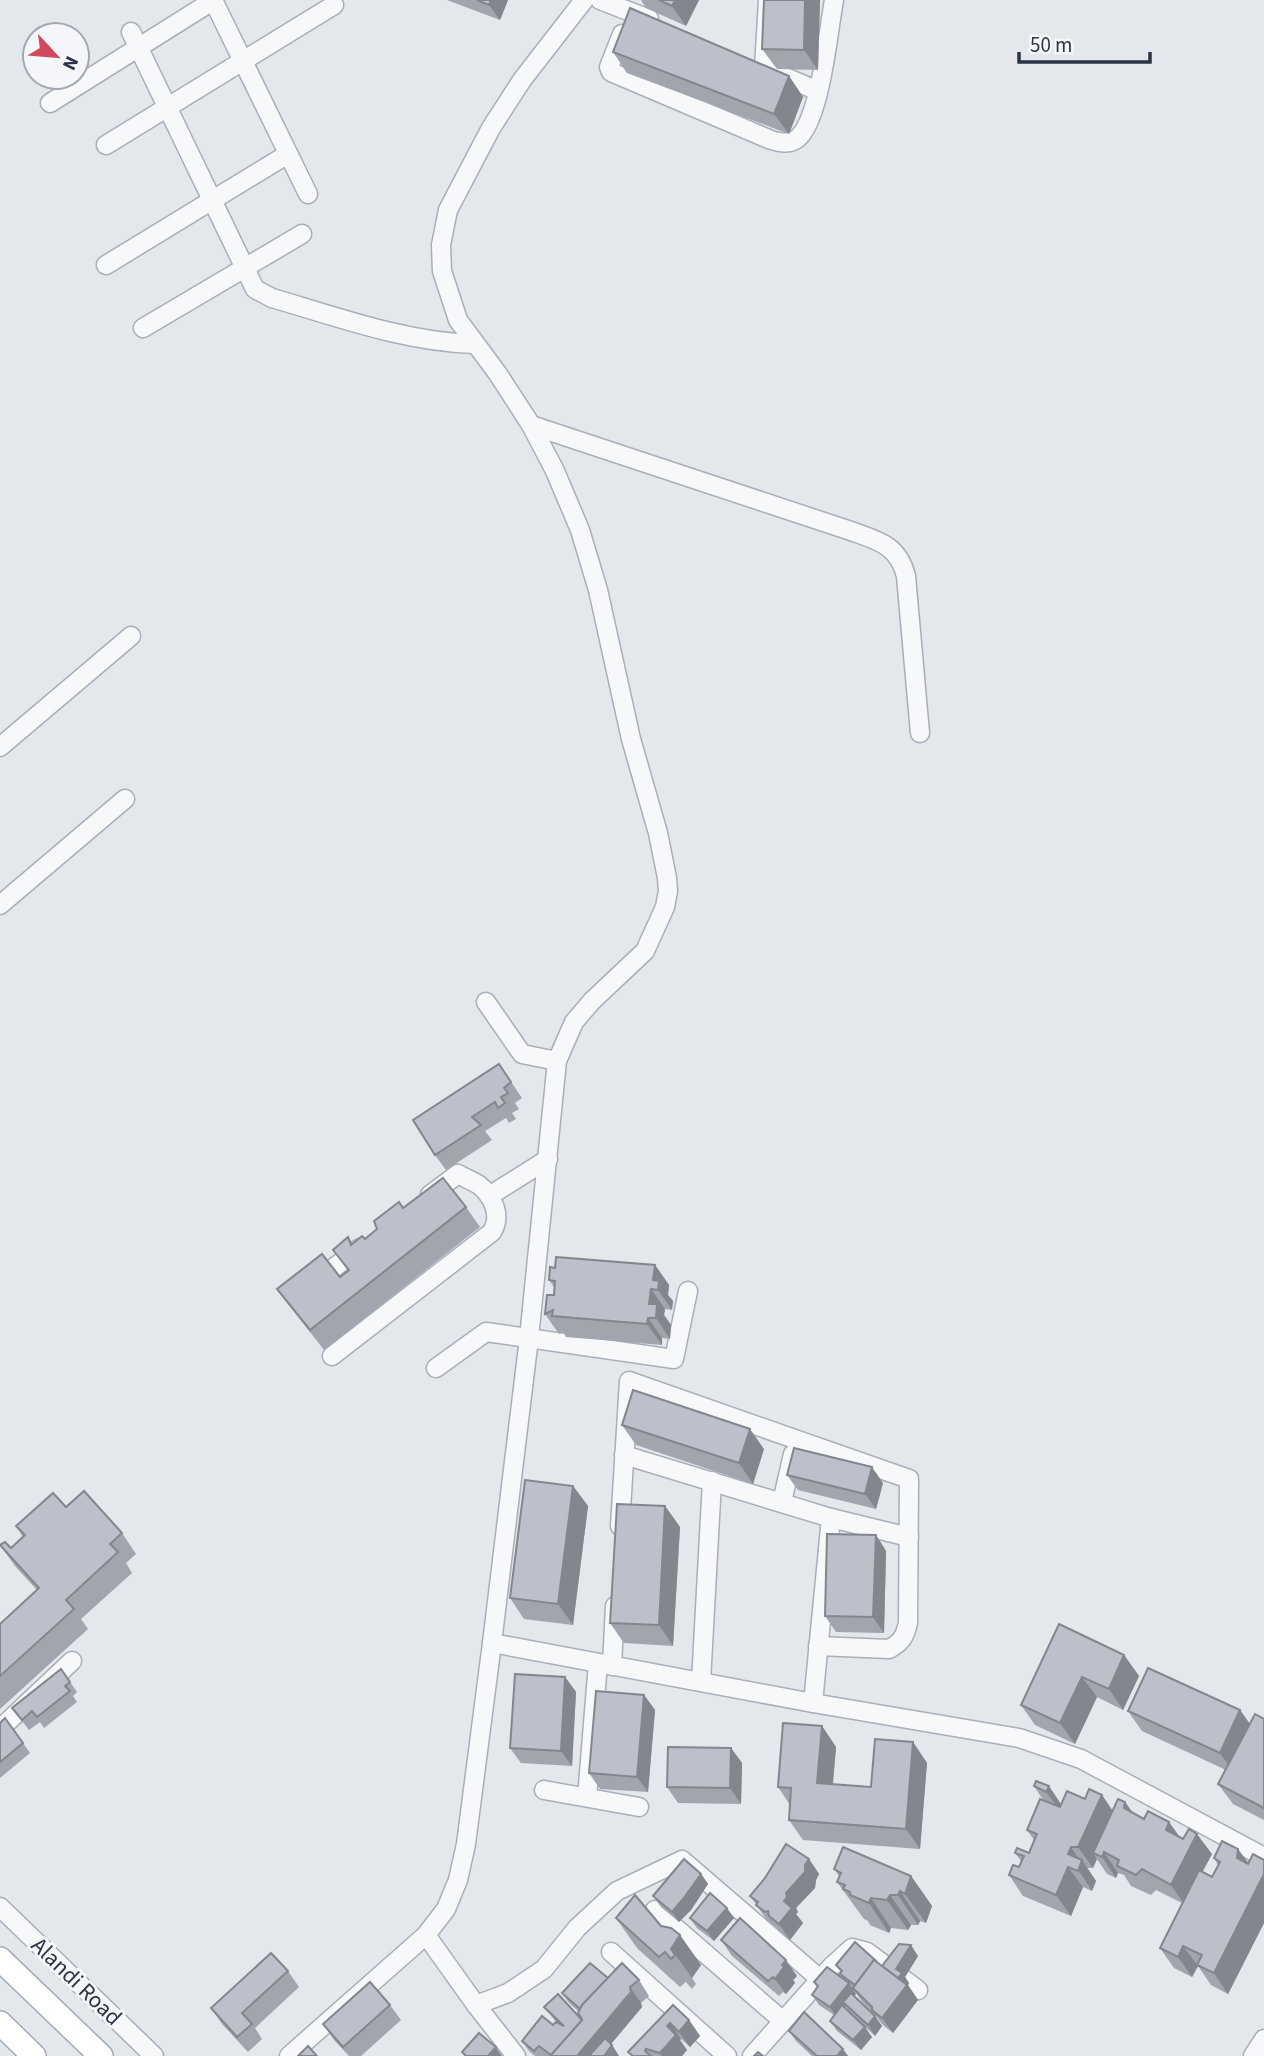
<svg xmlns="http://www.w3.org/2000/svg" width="1264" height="2056" font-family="'Source Sans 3',sans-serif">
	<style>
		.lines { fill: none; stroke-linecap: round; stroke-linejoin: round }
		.minor-casing { stroke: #a9aeb7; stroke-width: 21 }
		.major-casing { stroke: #a3abb8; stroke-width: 26 }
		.minor { stroke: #f7f8fa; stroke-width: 18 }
		.major { stroke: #fff; stroke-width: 23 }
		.wall { fill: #a1a5ae }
		.shaded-wall { fill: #83868d }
		.building { fill: #bbc0ca; stroke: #83868d; stroke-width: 2 }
		.labels { text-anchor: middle; stroke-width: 6; stroke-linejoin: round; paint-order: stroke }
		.street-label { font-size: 23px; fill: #2b3445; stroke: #f4f6f9 }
	</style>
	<rect width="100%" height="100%" fill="#e4e7ec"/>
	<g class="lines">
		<defs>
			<g id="minor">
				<polyline points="213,0 308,194"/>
				<polyline points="600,0 649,19"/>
				<path d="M131,32L255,289L272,298C338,317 405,342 474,344"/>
				<path d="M622,34L609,67L611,72L771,140C781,143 792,145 800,136C821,112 828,33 834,0"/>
				<polyline points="764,68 768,0"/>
				<polyline points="771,71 818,91"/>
				<polyline points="50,103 214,0"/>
				<polyline points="106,145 334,5"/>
				<polyline points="106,265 288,154"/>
				<polyline points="143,328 302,234"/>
				<path d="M531,425L851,531C879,541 898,545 906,576L920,733"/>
				<polyline points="0,747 131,636"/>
				<polyline points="0,905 125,799"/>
				<polyline points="486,1002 522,1054 557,1061"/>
				<polyline points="489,1196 548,1159"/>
				<polyline points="315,1282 360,1248"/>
				<path d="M332,1356L492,1232C502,1216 493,1196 479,1185C473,1181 465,1178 458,1174L430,1195"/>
				<polyline points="436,1368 486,1332 674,1359 688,1291"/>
				<polyline points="624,1455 831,1518 909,1537"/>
				<polyline points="782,1502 793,1454"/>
				<path d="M620,1526L629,1381L909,1479L908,1623C905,1636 902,1642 889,1649L818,1646"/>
				<polyline points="492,1643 813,1703 1019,1738 1081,1759 1264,1857"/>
				<polyline points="612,1666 615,1606"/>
				<polyline points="701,1682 712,1481"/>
				<polyline points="813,1703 831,1518"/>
				<polyline points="0,1729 72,1661"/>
				<polyline points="544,1790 639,1807"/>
				<polyline points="587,1797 598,1663"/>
				<polyline points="0,1907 154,2056"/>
				<polyline points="655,1910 783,2021"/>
				<polyline points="426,1935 476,2005 508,1993 544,1969 577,1928 617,1891 682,1860 820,1979"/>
				<polyline points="611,1952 727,2056"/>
				<polyline points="476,2005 516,2056"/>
				<polyline points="289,2056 426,1935 446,1909 458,1880 466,1844 492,1643 529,1338 557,1061 574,1022 592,1001 645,951 665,907 668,891 667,878 658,833 631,739 598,590 580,530 555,471 531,425 498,374 458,320 442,271 441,245 448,210 491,128 522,80 584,0"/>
				<polyline points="752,2056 832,1966 852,1948 867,1952 918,1990"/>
				<polyline points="1253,2056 1264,2039"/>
			</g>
			<g id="major">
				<polyline points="0,1959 101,2056"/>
				<polyline points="0,2023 34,2056"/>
			</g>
		</defs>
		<use href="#minor" class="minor-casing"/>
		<use href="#major" class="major-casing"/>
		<use href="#minor" class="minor"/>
		<use href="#major" class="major"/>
	</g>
	<g class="wall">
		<polygon points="447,0 508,0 500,20"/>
		<polygon points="641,0 699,0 686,26 646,8"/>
		<polygon points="820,0 818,70 777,69 762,49"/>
		<polygon points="613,52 789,76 803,97 789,134 627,73"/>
		<polygon points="499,1064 522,1098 515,1103 519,1109 512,1113 516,1119 509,1123 506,1118 485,1131 492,1140 446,1170 435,1155"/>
		<polygon points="466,1207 480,1227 324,1350 292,1309 277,1289 340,1277 348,1271 333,1250 348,1237 353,1243 365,1239 403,1208"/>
		<polygon points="655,1265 669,1285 668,1295 673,1301 672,1310 665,1309 664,1315 671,1325 670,1339 662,1338 662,1345 566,1337 563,1332 559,1334 545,1314 554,1295 554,1287 549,1280 555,1268"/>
		<polygon points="622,1425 764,1449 753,1484 636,1445"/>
		<polygon points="787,1475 883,1483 876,1509 798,1490"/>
		<polygon points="573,1486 588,1506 573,1625 524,1619 510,1598"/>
		<polygon points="665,1506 680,1527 673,1646 624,1643 610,1623"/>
		<polygon points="66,1507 122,1533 136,1554 126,1563 132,1573 81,1619 88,1629 0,1709 0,1624 37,1590 15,1566 0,1545 11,1548 23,1537 16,1526"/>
		<polygon points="876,1535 886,1551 884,1633 836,1632 825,1616"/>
		<polygon points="1124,1655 1139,1676 1123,1710 1097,1697 1075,1744 1035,1725 1021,1705"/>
		<polygon points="565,1677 576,1692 572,1766 521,1763 510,1748"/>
		<polygon points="70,1682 77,1692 73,1696 77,1702 44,1728 40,1722 29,1730 12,1708"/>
		<polygon points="644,1695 655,1710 648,1792 600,1789 589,1773"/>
		<polygon points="1240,1710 1250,1724 1264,1719 1264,1820 1233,1804 1218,1784 1226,1770 1142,1731 1128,1711"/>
		<polygon points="0,1723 23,1743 30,1753 0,1778"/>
		<polygon points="822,1726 836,1747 833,1784 871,1787 913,1742 927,1763 920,1849 803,1840 789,1820 790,1805 778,1787"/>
		<polygon points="731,1748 742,1763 741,1804 678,1803 667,1787"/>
		<polygon points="1036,1781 1061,1805 1102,1795 1113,1811 1125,1802 1133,1813 1144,1819 1169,1822 1179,1837 1212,1854 1202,1872 1212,1877 1218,1865 1214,1858 1248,1863 1264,1860 1264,1923 1228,1994 1211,1985 1198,1966 1192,1977 1174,1968 1160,1948 1182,1903 1156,1890 1151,1895 1131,1886 1124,1875 1118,1873 1116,1878 1107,1874 1097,1859 1093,1868 1087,1868 1096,1881 1092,1891 1083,1887 1071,1916 1023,1896 1009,1875 1019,1867 1021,1861 1015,1853 1029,1853 1034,1840 1027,1830 1043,1800 1034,1786"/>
		<polygon points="809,1859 819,1874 816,1880 815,1888 796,1908 798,1912 796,1914 803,1923 790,1940 780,1932 776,1927 767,1920 750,1896"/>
		<polygon points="834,1869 911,1876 932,1906 926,1923 920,1921 918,1925 911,1925 908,1930 891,1928 889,1933 870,1925 868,1921 864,1919 837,1882 839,1876"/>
		<polygon points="701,1874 708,1884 691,1910 679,1922 661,1907 653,1896"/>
		<polygon points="616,1918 661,1926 680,1935 701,1965 692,1978 696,1984 692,1989 686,1982 680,1987 637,1948"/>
		<polygon points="690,1918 734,1918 714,1941 697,1928"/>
		<polygon points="721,1940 797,1976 793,1980 795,1983 786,1994 783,1992 779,1996 732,1956"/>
		<polygon points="918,1956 905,1977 909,1983 908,1985 918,2000 893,2033 883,2025 875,2015 864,2004 852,1988 856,1994 854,1996 875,2016 882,2026 875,2036 850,2013 846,2007 845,2008 872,2037 861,2050 837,2031 830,2021 834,2015 819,2005 812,1995 817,1987 814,1982 844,1980 840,1974 841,1972 836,1965 877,1962 882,1966"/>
		<polygon points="288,1971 299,1987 255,2028 262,2039 248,2052 222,2024 211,2008"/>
		<polygon points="608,1978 639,1980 649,1996 641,2003 642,2007 611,2044 619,2056 535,2056 529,2051 522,2041 553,2025 556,2022 544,2007 582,2019 578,2013 579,2012 569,2003 562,1993"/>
		<polygon points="390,2005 401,2020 361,2056 349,2056 334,2040 323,2024"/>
		<polygon points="673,2005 689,2020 700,2036 690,2047 681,2039 680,2040 687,2050 682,2056 631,2056 628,2052"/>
		<polygon points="789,2031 848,2056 812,2056 796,2041"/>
	</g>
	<g class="shaded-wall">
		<polygon points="491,0 508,0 500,20 489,5"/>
		<polygon points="675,0 699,0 686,26 672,6"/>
		<polygon points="805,0 820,0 818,70 804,50"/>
		<polygon points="789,76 803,97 789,134 774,114"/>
		<polygon points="655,1265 669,1285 668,1295 673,1301 672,1310 658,1290 653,1280"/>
		<polygon points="651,1289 665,1309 664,1315 671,1325 670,1339 656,1318 649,1304"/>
		<polygon points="648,1318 662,1338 662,1345 647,1324"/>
		<polygon points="750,1429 764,1449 753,1484 739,1463"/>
		<polygon points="872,1467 883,1483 876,1509 865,1494"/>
		<polygon points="573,1486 588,1506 573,1625 558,1604"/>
		<polygon points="665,1506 680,1527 673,1646 659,1625"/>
		<polygon points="876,1535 886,1551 884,1633 873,1617"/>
		<polygon points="1124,1655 1139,1676 1123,1710 1109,1689"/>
		<polygon points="565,1677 576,1692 572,1766 561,1751"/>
		<polygon points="1082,1677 1097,1697 1075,1744 1060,1723"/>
		<polygon points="644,1695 655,1710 648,1792 637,1777"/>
		<polygon points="1240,1710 1254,1730 1234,1773 1220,1753"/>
		<polygon points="822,1726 836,1747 831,1804 817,1783"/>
		<polygon points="913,1742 927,1763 920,1849 906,1829"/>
		<polygon points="731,1748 742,1763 741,1804 730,1788"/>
		<polygon points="1049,1786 1063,1807 1061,1812 1046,1792"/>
		<polygon points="1102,1795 1116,1816 1093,1853 1097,1859 1093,1868 1078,1847"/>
		<polygon points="1125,1802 1139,1822 1124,1808"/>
		<polygon points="1169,1822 1184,1843 1166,1830"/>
		<polygon points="1197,1834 1212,1854 1185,1905 1171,1885"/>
		<polygon points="1071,1847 1081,1862 1082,1860 1096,1881 1092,1891 1068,1854"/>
		<polygon points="1238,1849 1253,1869 1237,1858"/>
		<polygon points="1104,1852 1118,1873 1116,1878 1102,1857"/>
		<polygon points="809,1859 819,1874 816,1880 815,1888 796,1908 798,1912 796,1914 803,1923 790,1940 779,1924 784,1901 786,1893"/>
		<polygon points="1068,1867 1083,1887 1071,1916 1056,1895"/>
		<polygon points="701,1874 708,1884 691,1910 679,1922 672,1912"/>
		<polygon points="1264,1874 1264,1923 1228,1994 1214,1973"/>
		<polygon points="911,1876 932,1906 926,1923 905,1894"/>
		<polygon points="900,1891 920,1921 918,1925 898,1895"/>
		<polygon points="890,1895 911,1925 908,1930 887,1900"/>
		<polygon points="871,1898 891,1928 889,1933 869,1903"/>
		<polygon points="727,1908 734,1918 714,1941 707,1931"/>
		<polygon points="680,1935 701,1965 692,1978 671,1949"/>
		<polygon points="911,1945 918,1956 905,1977 909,1983 908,1985 918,2000 893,2033 882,2018 898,1978 896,1969"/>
		<polygon points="1183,1946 1198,1966 1192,1977 1178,1957"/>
		<polygon points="786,1960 797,1976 793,1980 795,1983 786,1994 775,1979"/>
		<polygon points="849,1983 856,1994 847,2006 843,2002 846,2007 837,2018 830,2007"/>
		<polygon points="630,1987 641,2003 642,2007 601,2056 577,2056"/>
		<polygon points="875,2016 882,2026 875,2036 868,2025"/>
		<polygon points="689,2020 700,2036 690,2047 679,2032"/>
		<polygon points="670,2023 681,2039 680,2040 687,2050 682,2056 662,2056 660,2053 667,2026"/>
		<polygon points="865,2027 872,2037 861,2050 853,2040"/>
		<polygon points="612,2045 619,2056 604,2056"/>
		<polygon points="496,2047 502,2056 488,2056"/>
		<polygon points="843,2049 848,2056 837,2056"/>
	</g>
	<g class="building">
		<polygon points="477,0 491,0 489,5"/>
		<polygon points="659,0 675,0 672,6"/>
		<polygon points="764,0 805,0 804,50 762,49"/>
		<polygon points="630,8 789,76 774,114 613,52"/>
		<polygon points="499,1064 511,1082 504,1088 508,1093 501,1097 505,1103 498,1108 495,1102 472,1117 481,1125 435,1155 413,1120"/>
		<polygon points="443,1178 466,1207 310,1330 277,1289 322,1254 340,1277 349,1270 333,1250 348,1237 351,1245 362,1236 365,1239 377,1229 374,1221 399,1202 403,1208"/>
		<polygon points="556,1257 655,1265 653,1280 659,1281 658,1290 651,1289 649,1304 657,1304 656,1318 648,1318 647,1324 552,1316 553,1310 545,1314 547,1295 554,1295 555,1281 549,1280 550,1267 555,1268"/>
		<polygon points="633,1390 750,1429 739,1463 622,1425"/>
		<polygon points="794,1448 872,1467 865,1494 787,1475"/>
		<polygon points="525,1480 573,1486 558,1604 510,1598"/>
		<polygon points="84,1491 122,1533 110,1544 118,1552 66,1600 74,1609 0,1676 0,1624 39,1588 0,1545 5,1542 11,1548 25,1535 16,1526 53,1493 66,1507"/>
		<polygon points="617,1504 665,1506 659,1625 610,1623"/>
		<polygon points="827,1534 876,1535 873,1617 825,1616"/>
		<polygon points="1059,1624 1124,1655 1109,1689 1082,1677 1060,1723 1021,1705"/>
		<polygon points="1148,1668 1240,1710 1220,1753 1128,1711"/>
		<polygon points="61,1669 70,1682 65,1686 70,1691 37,1717 32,1711 22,1720 12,1708"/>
		<polygon points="515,1674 565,1677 561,1751 510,1748"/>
		<polygon points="596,1691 644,1695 637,1777 589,1773"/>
		<polygon points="1255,1714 1264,1719 1264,1808 1218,1784"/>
		<polygon points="5,1718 23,1743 0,1762 0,1723"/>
		<polygon points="783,1723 822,1726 817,1783 871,1787 875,1739 913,1742 906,1829 789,1820 791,1788 778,1787"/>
		<polygon points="668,1747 731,1748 730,1788 667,1787"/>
		<polygon points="1036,1781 1049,1786 1046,1792 1034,1786"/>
		<polygon points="1089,1789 1102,1795 1078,1847 1071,1847 1068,1854 1082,1860 1078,1871 1068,1867 1056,1895 1009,1875 1013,1865 1019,1867 1024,1856 1015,1853 1017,1848 1029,1853 1037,1834 1027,1830 1040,1799 1060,1807 1067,1791 1085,1799"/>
		<polygon points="1118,1799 1125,1802 1124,1808 1144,1819 1148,1811 1169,1822 1166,1830 1183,1839 1189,1829 1197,1834 1171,1885 1142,1869 1136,1875 1117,1866 1119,1860 1104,1852 1102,1857 1093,1853"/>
		<polygon points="1222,1841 1238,1849 1237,1858 1248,1864 1253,1854 1264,1860 1264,1874 1214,1973 1197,1965 1202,1955 1183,1946 1178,1957 1160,1948 1199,1870 1212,1877 1220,1862 1214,1858"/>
		<polygon points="786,1844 809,1859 805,1865 805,1872 786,1893 787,1897 784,1901 792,1908 779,1924 769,1916 768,1911 765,1912 756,1905 758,1902 750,1896 765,1878"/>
		<polygon points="843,1847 911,1876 905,1894 900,1891 898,1895 890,1895 887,1900 871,1898 869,1903 850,1895 850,1892 843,1889 845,1885 837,1882 841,1873 834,1869"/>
		<polygon points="684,1859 701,1874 683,1899 672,1912 653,1896"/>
		<polygon points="710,1893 727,1908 707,1931 690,1918"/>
		<polygon points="635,1895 661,1926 671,1928 680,1935 671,1949 675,1955 671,1959 665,1952 659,1957 616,1918"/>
		<polygon points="740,1918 786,1960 782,1965 784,1967 775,1979 773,1977 768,1981 721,1940"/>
		<polygon points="855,1942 875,1960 874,1960 855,1985 840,1974 842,1971 836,1965"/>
		<polygon points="899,1944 911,1945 896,1969 902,1973 898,1978 882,1966"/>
		<polygon points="271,1953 288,1971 242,2013 252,2024 237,2037 211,2008"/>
		<polygon points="874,1960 907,1985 882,2018 872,2010 872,2007 853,1988"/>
		<polygon points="590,1963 608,1978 582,2005 580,2009 562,1993"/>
		<polygon points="622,1963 639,1980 630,1987 631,1992 577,2056 550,2056 581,2021 582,2019 578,2013 582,2005"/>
		<polygon points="827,1967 849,1983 830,2007 812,1995 818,1986 814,1982"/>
		<polygon points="370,1982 390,2005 343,2047 323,2024"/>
		<polygon points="851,1993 875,2016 868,2025 843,2002"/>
		<polygon points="558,1994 582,2020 551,2055 539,2046 534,2051 522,2041 542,2016 553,2025 556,2022 564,2026 544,2007"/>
		<polygon points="673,2005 689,2020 679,2032 670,2023 667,2026 676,2035 660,2053 646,2049 645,2051 651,2056 633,2056 628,2052"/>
		<polygon points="842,2005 865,2027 853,2040 830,2021"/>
		<polygon points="804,2012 843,2049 837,2056 817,2056 789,2031"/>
		<polygon points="479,2033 496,2047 488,2056 466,2056 462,2052"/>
		<polygon points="605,2038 612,2045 604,2056 589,2056"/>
		<polygon points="308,2046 317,2056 298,2056"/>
		<polygon points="758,2052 763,2056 754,2056"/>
	</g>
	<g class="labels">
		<g class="street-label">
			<text transform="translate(77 1981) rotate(44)" y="8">Alandi Road</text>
		</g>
	</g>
	<g transform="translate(56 56) rotate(116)"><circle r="33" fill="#f4f6f9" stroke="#a4a8b1" stroke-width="2"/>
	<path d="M0-5L12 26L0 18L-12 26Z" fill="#d1495b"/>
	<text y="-10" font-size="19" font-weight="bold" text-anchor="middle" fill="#2b3445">N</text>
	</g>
	<path d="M1019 52v10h131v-10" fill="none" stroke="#2b3445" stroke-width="3.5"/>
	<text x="1030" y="52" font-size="21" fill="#2b3445" stroke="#f4f6f9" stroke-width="5" paint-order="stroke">50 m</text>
</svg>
